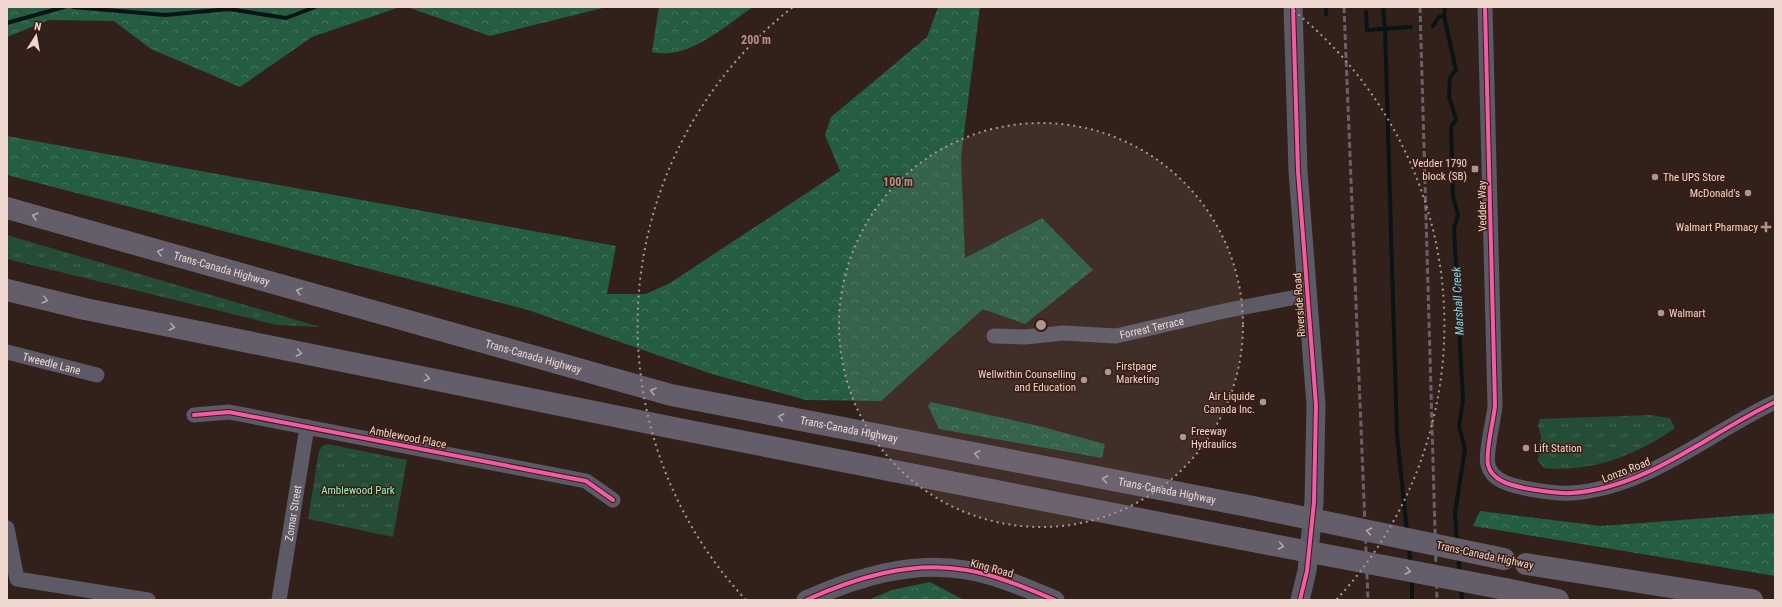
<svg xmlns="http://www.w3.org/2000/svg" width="1782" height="607" font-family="'Roboto Condensed',sans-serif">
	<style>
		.grass { fill: url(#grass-tufts) }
		.forest { fill: url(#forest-crowns) }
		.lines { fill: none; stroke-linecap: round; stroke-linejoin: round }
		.stream { stroke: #091417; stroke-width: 4 }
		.minor { stroke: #5c5a66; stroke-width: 15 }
		.tertiary { stroke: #5c5a66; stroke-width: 19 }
		.motorway { stroke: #645d6a; stroke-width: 22 }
		.rail { stroke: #686168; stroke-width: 3; stroke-dasharray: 6 3; stroke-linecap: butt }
		.motorway-bridge { stroke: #645d6a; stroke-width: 22 }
		.cycleway-casing { stroke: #3c1c10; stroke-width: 6 }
		.cycleway { stroke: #f35aa7; stroke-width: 4 }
		.oneway { stroke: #b6a6a7 }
		.ring { fill: none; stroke: #ac9790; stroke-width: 2; stroke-dasharray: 2 4 }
		.poi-dot { fill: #ac9790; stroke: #3c1c10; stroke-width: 1.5 }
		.labels { text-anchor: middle; stroke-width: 3; stroke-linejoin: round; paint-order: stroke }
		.poi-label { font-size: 11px; fill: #edd7cf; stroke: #3c1c10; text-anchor: end }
		.street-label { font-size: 11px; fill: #edd7cf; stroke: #3c1c10 }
		.park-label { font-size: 11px; fill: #86fdc2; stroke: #3c1c10 }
		.water-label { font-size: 12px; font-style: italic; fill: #70dcfd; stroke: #3c1c10 }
		.centre { fill: #ac9790; stroke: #3c1c10; stroke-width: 2 }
		.ring-label { font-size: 12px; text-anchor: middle; font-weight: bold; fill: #ac9790; stroke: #3c1c10; stroke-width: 3; stroke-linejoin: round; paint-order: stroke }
	</style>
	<defs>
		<pattern id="grass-tufts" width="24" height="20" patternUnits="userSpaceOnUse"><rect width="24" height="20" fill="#254c37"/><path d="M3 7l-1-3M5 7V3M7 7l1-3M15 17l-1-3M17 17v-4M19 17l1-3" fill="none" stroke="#456553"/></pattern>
		<pattern id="forest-crowns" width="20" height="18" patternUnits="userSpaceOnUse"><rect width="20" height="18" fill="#255d42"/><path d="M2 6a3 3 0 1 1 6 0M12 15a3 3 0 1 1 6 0" fill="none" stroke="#45745c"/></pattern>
	</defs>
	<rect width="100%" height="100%" fill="#32201a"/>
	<g class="grass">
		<polygon points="7,235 320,327 277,325 7,259"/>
		<path d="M1650,415L1670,418L1675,428C1637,455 1591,473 1544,468L1538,461L1541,436L1538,426L1540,419Z"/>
		<polygon points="327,444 407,460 393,537 308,519 319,451 322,446"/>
	</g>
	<g class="forest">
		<polygon points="7,7 400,7 312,37 240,87 151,49 114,21 49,20 7,37"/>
		<polygon points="407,7 607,7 490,36"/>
		<path d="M659,7H753C725,26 688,61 652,52Z"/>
		<polygon points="938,7 980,7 961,157 965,258 1042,218 1093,270 1025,324 983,309 881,401 806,400 712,374 528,310 7,175 7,136 616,246 607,294 646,294 670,283 840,171 825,135 831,117 927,37"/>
		<polygon points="931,402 1039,426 1105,444 1102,458 939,429 928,406"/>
		<polygon points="1480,511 1601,526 1775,513 1775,576 1473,526"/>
		<polygon points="930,582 964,600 868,600 892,590"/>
	</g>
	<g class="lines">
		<g class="stream">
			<polyline points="73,7 165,15 229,9 286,18 315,7"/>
			<polyline points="1326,7 1326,14"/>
			<polyline points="1383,7 1385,29 1397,435 1407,532"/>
			<polyline points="1445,7 1444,16 1456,70 1450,77 1449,97 1456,119 1451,127 1453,196 1458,215 1454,228 1463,400 1459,426 1465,449 1455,513 1457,543"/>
			<polyline points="1366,12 1367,30 1411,27"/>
			<polyline points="7,23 64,7"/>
			<polyline points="1433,26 1439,17 1444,16"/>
			<polyline points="1409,546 1410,564"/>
			<polyline points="1458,556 1460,573"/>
			<polyline points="1412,578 1412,600"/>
			<polyline points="1461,588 1462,600"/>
		</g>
		<g class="minor">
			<path d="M1485,7L1495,405C1494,420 1485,452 1488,465C1492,481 1511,485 1524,488C1540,491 1556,494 1572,493C1647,488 1709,433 1775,402"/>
			<path id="s1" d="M994,336L1025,337L1063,333L1116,336L1224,311L1307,295"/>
			<path id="s2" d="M7,352L97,375"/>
			<polyline points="194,415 229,412 586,481 613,500"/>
			<polyline points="7,528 17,579 148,600"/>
			<path id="s3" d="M279,600L307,427"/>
		</g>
		<g class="tertiary">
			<polyline points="1293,7 1298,171 1316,405 1314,502 1307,571 1300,600"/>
			<path d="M806,600C855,578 911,560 966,570C997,575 1026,588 1055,600"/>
		</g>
		<g class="motorway">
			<path id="s4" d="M7,208L671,395L1253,507"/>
			<polyline points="7,290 85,309 674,428 1242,539"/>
			<polyline points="1526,564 1752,600"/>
			<polyline points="1505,589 1558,600"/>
		</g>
		<g class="rail">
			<polyline points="1344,7 1368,600"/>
			<polyline points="1420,7 1437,600"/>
		</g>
		<g class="motorway-bridge">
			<polyline points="1253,507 1504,559"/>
			<polyline points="1242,539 1505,589"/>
		</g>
		<defs>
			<g id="cycleway">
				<polyline points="1293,7 1298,171 1316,405 1314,502 1307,571 1300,600"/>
				<path d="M1485,7L1495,405C1494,420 1485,452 1488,465C1492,481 1511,485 1524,488C1540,491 1556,494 1572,493C1647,488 1709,433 1775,402"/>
				<polyline points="194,415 229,412 586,481 613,500"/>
				<path d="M806,600C855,578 911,560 966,570C997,575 1026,588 1055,600"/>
			</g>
		</defs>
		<use href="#cycleway" class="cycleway-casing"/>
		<use href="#cycleway" class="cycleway"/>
	</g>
	<defs><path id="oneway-chevron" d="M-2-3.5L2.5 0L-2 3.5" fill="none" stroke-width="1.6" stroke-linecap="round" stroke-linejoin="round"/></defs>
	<g class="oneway">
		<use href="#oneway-chevron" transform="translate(35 216) rotate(-164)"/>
		<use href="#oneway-chevron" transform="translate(160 252) rotate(-164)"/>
		<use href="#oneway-chevron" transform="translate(299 291) rotate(-164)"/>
		<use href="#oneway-chevron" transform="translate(45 300) rotate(14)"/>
		<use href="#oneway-chevron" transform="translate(172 327) rotate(11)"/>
		<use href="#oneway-chevron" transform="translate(299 353) rotate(11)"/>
		<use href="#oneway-chevron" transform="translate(427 378) rotate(11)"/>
		<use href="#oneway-chevron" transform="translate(653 391) rotate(-164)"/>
		<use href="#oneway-chevron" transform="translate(781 417) rotate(-169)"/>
		<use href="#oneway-chevron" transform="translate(977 454) rotate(-169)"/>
		<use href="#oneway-chevron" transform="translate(1105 479) rotate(-169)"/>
		<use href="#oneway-chevron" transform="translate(1369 531) rotate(-168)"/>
		<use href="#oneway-chevron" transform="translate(1281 546) rotate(11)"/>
		<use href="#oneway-chevron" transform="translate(1408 571) rotate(11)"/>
	</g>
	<circle cx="1041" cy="325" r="202" fill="#ac9790" fill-opacity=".12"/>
	<g class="ring">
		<circle cx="1041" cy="325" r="202"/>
		<path d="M746 600A403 403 0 0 1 793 7M1289 7A403 403 0 0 1 1336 600"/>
	</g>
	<g class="poi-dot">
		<rect x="1471" y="165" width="8" height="8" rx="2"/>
		<circle cx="1655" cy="177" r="4"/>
		<circle cx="1748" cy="193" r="4"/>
		<path d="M1764 221h4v4h4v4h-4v4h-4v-4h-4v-4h4z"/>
		<circle cx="1661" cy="313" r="4"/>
		<circle cx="1108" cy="372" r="4"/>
		<circle cx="1084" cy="380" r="4"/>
		<circle cx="1263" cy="402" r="4"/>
		<circle cx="1183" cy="437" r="4"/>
		<circle cx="1526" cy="448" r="4"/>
	</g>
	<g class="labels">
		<g class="poi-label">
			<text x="1467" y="167">Vedder 1790<tspan x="1467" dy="13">block (SB)</tspan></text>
			<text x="1663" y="181" text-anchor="start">The UPS Store</text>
			<text x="1740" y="197">McDonald's</text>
			<text x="1758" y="231">Walmart Pharmacy</text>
			<text x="1669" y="317" text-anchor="start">Walmart</text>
			<text x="1116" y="370" text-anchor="start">Firstpage<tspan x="1116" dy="13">Marketing</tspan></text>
			<text x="1076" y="378">Wellwithin Counselling<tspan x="1076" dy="13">and Education</tspan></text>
			<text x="1255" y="400">Air Liquide<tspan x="1255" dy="13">Canada Inc.</tspan></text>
			<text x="1191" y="435" text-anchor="start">Freeway<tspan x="1191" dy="13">Hydraulics</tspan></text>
			<text x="1534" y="452" text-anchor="start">Lift Station</text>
		</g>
		<g class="street-label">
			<text transform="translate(1482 206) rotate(-91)" y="4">Vedder Way</text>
			<text dy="4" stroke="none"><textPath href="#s4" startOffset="223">Trans-Canada Highway</textPath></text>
			<text transform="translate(1299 305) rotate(-94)" y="4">Riverside Road</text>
			<text dy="4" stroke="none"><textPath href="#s1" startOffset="159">Forrest Terrace</textPath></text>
			<text dy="4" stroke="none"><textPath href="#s4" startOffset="547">Trans-Canada Highway</textPath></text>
			<text dy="4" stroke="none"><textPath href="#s2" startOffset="46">Tweedle Lane</textPath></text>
			<text dy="4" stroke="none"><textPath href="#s4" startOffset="871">Trans-Canada Highway</textPath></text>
			<text transform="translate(408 437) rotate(11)" y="4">Amblewood Place</text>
			<text transform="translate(1626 470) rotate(-21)" y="4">Lonzo Road</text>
			<text dy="4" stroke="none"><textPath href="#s4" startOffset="1195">Trans-Canada Highway</textPath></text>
			<text dy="4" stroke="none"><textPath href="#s3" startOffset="88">Zomar Street</textPath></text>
			<text transform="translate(1485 555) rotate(12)" y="4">Trans-Canada Highway</text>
			<text transform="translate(992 568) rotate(15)" y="4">King Road</text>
		</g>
		<g class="park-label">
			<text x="358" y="494">Amblewood Park</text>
		</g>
		<g class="water-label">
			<text transform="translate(1458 301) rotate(-93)" y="4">Marshall Creek</text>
		</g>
	</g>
	<circle cx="1041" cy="325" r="6" class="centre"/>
	<g class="ring-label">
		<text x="756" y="44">200 m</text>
		<text x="898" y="186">100 m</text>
	</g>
	<rect width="1782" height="607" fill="none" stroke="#edd7cf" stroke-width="16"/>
	<g transform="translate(36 36) rotate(11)" stroke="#3c1c10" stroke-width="3" paint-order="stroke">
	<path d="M0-3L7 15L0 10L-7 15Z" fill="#edd7cf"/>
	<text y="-6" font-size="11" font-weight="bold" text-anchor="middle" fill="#edd7cf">N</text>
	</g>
</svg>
